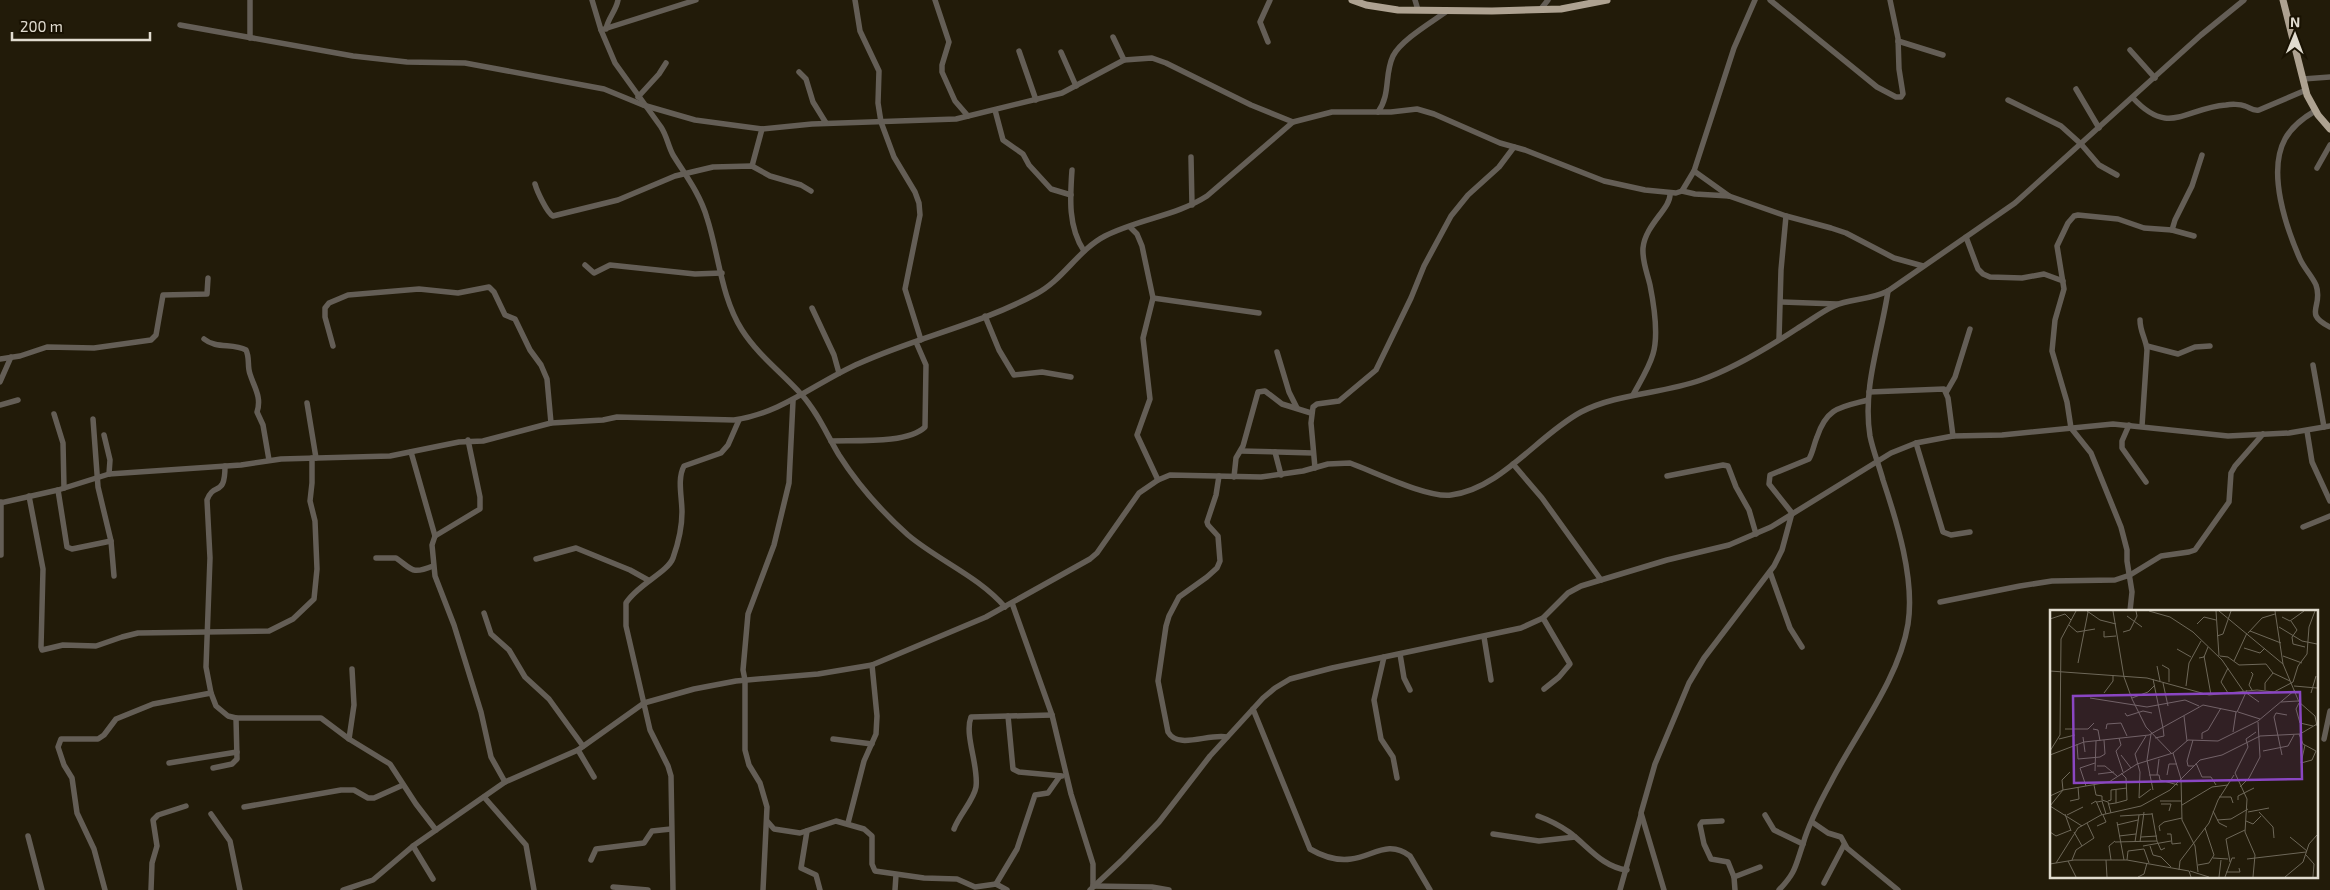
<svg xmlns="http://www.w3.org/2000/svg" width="2330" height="890" font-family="'Exo 2',sans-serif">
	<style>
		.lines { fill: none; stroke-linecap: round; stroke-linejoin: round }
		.minor { stroke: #645e56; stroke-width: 5.5 }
		.major { stroke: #aea291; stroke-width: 7 }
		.inset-road { fill: none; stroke: #6e6859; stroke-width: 1 }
		.view { fill: #8a46c2; fill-opacity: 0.15; stroke: #8a46c2; stroke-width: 2.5 }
		.inset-edge { fill: none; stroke: #e1dcd0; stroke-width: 2.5 }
	</style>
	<rect width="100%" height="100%" fill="#221b09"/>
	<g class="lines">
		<g class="minor">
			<polyline points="250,0 250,38"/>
			<path d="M592,0L601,30L615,63L661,127C667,136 668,146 673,155C686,176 700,194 707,218C719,255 721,297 742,330C758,355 781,372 801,394C817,411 827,435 839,455C858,485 881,511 908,535C939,561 978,576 1005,607"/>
			<polyline points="855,0 860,31 879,71 878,103 881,122 894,157 915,192 919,203 920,215 905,289 921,340"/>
			<polyline points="935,0 949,42 942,65 942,72 955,101 968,116"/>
			<polyline points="1415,0 1418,10"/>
			<polyline points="1770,0 1877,87 1896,97 1901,97 1903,94 1899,69 1898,38 1890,0"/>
			<polyline points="1540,10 1548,0"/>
			<polyline points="180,25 353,56 407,62 465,63 604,89 643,105 695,120 762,129 812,124 956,119 1062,93 1124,60 1152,58 1166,63 1251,105 1293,122"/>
			<path d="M606,29C608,18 616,11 618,0"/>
			<polyline points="601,30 696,0"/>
			<polyline points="1113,37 1124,60"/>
			<polyline points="1898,41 1943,55"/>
			<polyline points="1268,42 1260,22 1270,0"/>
			<polyline points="2130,50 2155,78"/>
			<polyline points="1019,51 1036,100"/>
			<polyline points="1061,52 1076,86"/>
			<polyline points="799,72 806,79 813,102 826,123"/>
			<polyline points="2303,79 2330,77"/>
			<polyline points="2076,89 2099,128"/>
			<polyline points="638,97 659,74 666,63"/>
			<path d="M2133,98C2169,137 2185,108 2226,105C2231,104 2240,104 2245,106C2251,108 2252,111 2259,110L2306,90"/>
			<polyline points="2008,100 2061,126 2081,144 2099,165 2117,175"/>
			<polyline points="995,110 1003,140 1023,154 1029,165 1051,189 1071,195"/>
			<path d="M2315,111C2303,118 2292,126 2285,139C2267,172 2286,227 2300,259C2304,268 2312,276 2316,285C2324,307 2302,313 2330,327"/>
			<path d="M1378,112C1391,94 1384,75 1393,56C1401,40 1432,22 1447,11"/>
			<polyline points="1191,157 1192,205"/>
			<polyline points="752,166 762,129"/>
			<polyline points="2317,168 2330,145"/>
			<path d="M1072,170C1070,198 1068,227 1084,251"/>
			<polyline points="1694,171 1729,196"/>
			<path d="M535,184C537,191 547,213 553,216L618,200L675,176L713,167L752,166L770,176L801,185L811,191"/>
			<polyline points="1682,191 1695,194 1729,196 1786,216 1831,228 1846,233 1894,258 1923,266"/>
			<polyline points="1130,227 1137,234 1142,246 1153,298 1143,338 1150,399 1137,435 1158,480"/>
			<polyline points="2172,230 2175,220 2192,186 2202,155"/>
			<polyline points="1966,237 1978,269 1983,274 1990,277 2022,278 2044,274 2063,281"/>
			<polyline points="585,265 594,273 610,265 695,274 722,273"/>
			<polyline points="1153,298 1259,313"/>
			<polyline points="1782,302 1837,304"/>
			<polyline points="812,308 834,355 839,373"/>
			<polyline points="985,316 999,350 1014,375 1042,372 1071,377"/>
			<path d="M2140,320C2140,332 2146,339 2147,350L2142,426"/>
			<path d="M204,339C216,349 233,343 246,350C250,358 247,366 250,374C254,387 262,397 257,412L263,425L269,460"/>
			<polyline points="1779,339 1781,270 1786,216"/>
			<polyline points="333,346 325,317 325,308 329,303 348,295 419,289 458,293 489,287 494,292 505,315 515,319 530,350 541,365 547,379 551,423"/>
			<polyline points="2147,346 2178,354 2195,347 2210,346"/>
			<polyline points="1277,352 1289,392 1297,408"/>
			<polyline points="0,359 20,356 47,347 94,348 151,340 156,335 163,295 207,294 208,278"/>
			<polyline points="2313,365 2324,427"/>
			<polyline points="0,382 11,357"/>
			<polyline points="1947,391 1955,377 1970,329"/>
			<polyline points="1869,392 1944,389 1948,398 1953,436"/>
			<path d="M1633,395C1640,382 1649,368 1653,354C1659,334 1654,305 1650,285C1647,272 1642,261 1643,248C1645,225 1671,208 1670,194"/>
			<polyline points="307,403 316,458"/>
			<polyline points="0,405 18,400"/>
			<polyline points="54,414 63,443 64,488"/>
			<polyline points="93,419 98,487 111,541 114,576"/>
			<polyline points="2129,425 2122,441 2122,448 2146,482"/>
			<polyline points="2307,431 2312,462 2330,501"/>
			<polyline points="104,435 110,460 109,474"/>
			<polyline points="468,440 480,497 480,509 435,536 432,545 435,576 454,625 481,712 491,757 505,782"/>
			<path d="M831,441C855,440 908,444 925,427L926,365L916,342"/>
			<polyline points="1916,443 1943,532 1951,535 1970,532"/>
			<polyline points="1241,451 1313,453"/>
			<polyline points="411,452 435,536"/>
			<polyline points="1275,452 1281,475"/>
			<polyline points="1513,464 1542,498 1601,580"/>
			<path d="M225,466C225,498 214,481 207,500L210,558L206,667L211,693L216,706L228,716L236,718H321L349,739L390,764L416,804L436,830"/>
			<polyline points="1315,468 1311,423 1313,407 1317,404 1339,401 1376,370 1411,298 1424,266 1451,216 1468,195 1499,167 1514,147"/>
			<path d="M1219,476L1216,495L1207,522L1208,525L1218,536L1220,561L1217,568L1207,577L1179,597L1169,616L1166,626L1158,681L1168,732C1178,750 1209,733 1227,737"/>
			<polyline points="1667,476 1723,465 1728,466 1736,487 1749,510 1756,534"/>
			<polyline points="1234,477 1236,458 1243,446 1258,392 1265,391 1282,404 1311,413"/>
			<polyline points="58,490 67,547 72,549 111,541"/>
			<polyline points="29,496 43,569 41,647 42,650 63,645 96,646 122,637 138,633 269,631 293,619 314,599 317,569 315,521 310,501 312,483 312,458"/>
			<path d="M0,503L58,490L109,474L241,465L281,459L390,456L459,442L483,441L551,423L603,420L617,417L734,420C783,413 816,382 860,363C917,337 981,324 1036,294C1063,280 1078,250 1105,236C1138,219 1176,216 1207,196L1293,122L1332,112H1391L1417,109L1434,114L1500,143L1525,150L1604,181L1645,190L1676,193L1682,191L1694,171L1734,48L1755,0"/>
			<polyline points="2303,527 2330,516"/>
			<polyline points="1,555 1,502"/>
			<path d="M376,558H396C412,569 411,575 433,566"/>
			<polyline points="536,559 576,548 630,570 648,580"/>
			<polyline points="1770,572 1790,628 1802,647"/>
			<polyline points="1940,602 2020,586 2052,581 2115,580 2130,575 2161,556 2189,552 2195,550 2229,502 2231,473 2235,466 2263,434"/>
			<polyline points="1012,603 1052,715 1071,794 1093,864 1093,886"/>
			<polyline points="2130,611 2132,592 2127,561 2127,550 2121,527 2091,453 2071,428 2067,402 2052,351 2055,320 2064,289 2057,246 2068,223 2074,216 2078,215 2118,219 2144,228 2172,230 2194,236"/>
			<polyline points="484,613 491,634 509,650 525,677 549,699 583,746"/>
			<polyline points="1543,618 1570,664 1559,677 1544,689"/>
			<polyline points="1484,637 1491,680"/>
			<polyline points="1400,654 1404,678 1410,690"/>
			<polyline points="1384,657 1374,700 1381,739 1393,757 1397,778"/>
			<path d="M1253,709L1310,849C1322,856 1337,861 1351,859C1372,857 1388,839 1410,856L1430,890"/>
			<polyline points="1008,716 1013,769 1019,772 1062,776"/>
			<polyline points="349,739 354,705 352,669"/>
			<polyline points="833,739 872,744"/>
			<polyline points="2324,739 2330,711"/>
			<polyline points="578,750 594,777"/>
			<polyline points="169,763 237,752"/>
			<polyline points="213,768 232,764 237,759 236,718"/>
			<polyline points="484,797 526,845 534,890"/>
			<polyline points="244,807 341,790 354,790 368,798 374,798 403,785"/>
			<polyline points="211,814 230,841 240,890"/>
			<polyline points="1765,815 1774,830 1803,844"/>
			<path d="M1538,816C1549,820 1559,825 1569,832C1588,846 1602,867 1627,870"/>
			<polyline points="767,821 774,829 800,833 836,821 864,829 872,836 872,864 875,871 924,878 957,879 975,887 996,884 1007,890"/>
			<polyline points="1722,821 1702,822 1700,825 1704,844 1711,859 1728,862 1734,877 1760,867"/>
			<polyline points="1812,822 1828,833 1841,837 1847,848 1898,890"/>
			<polyline points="848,823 864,761 876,734 877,716 872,665"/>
			<path d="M954,829C959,815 974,800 976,787C979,766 964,735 971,717L1052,715"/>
			<polyline points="807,831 801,868 816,875 820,890"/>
			<polyline points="1493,834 1539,841 1575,837"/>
			<polyline points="28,836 42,890"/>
			<polyline points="413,846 433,879"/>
			<polyline points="591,860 596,849 644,843 652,831 671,829"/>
			<polyline points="1734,877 1735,890"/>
			<polyline points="1824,883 1844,845"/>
			<polyline points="996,884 1017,849 1035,795 1048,793 1060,776"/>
			<polyline points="1093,886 1152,887 1169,890"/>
			<polyline points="613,887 648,890"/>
			<polyline points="105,890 94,849 77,813 72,778 64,765 58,747 61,739 98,739 104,735 116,719 153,704 211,693"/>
			<polyline points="151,890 152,863 157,846 153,820 158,815 186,806"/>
			<path d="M343,890L373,880L413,846L505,782L578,750L644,703L694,689L736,681L818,674L872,665L986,617L1090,559L1097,553L1139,493L1158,480L1170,475L1261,477L1303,471L1328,464L1350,463C1375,472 1427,498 1451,495C1501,489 1538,435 1581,412C1618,393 1662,394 1701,380C1735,368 1769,347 1798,328C1810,321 1821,312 1834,306C1850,298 1868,301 1888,291L2015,203L2201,35L2244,0"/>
			<path d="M673,890L671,776L668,766L650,730L626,626V603C637,585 668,572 673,558C678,544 682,526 682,512C682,497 677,479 684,466L721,453L728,445L739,420"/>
			<polyline points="763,890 767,807 760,783 749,765 745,750 745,680 743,670 748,614 774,545 789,483 793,401"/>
			<polyline points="895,890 896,875"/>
			<polyline points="1090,890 1123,859 1159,822 1210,756 1263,698 1275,688 1290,679 1332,668 1521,628 1543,618 1568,593 1581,586 1667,560 1729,545 1771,527 1891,453 1916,443 1953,436 2002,435 2113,424 2228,436 2289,433 2330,426"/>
			<polyline points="1620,890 1641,815"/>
			<path d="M1664,890L1641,813L1655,764L1689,683L1704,658L1774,566L1782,550L1792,513L1769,484L1770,475L1809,459C1813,452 1814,444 1817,437C1827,407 1841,407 1868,400"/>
			<path d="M1779,890C1796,872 1795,867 1803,844C1809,823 1820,802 1831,782C1856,733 1899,679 1908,624C1915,579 1897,522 1883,480C1879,465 1873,451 1870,436C1862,387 1881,339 1888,291"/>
		</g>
		<g class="major">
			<polyline points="1352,0 1366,5 1398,10 1492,11 1561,9 1607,0"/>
			<polyline points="2283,0 2307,95 2318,115 2330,129"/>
		</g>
	</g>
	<g transform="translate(2050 610)">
		<rect width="268" height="268" fill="#221b09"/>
		<path class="inset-road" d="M37,1L50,10L66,14M63,1L74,67L82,89L96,117L122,144M99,1L120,7L143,22L172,50L194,82M166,1L169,46M169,1L233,54L249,92L265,106L267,116M225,1L233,54M77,6L92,17M232,7L240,11L254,1M0,9L15,4L21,10M241,11L247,20L242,27L243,34L255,37M147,14L154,7L166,10M19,15L27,22L45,19M229,17L252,31L267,34M54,21V27L66,26M200,21L231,33M73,22L80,20L87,6L86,1M198,23L212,8L225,4M167,26L173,24L181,1M194,38L210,43L215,38M127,39L141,47M154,46L161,85M170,46L178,47L189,55L216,54L223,63L240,71M233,46L252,53M149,48L154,47L158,37M184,51L197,23M28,53L38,2M112,55L119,59V72M107,56L110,71M0,61L97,68L159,85L207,80L224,82L243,72M201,62L203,64L199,75L202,80M103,69L113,118M243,72L248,56L257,44L259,17L265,1M113,73L118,96M136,76L139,53L151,31M244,76L267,78M215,80V73L223,63M195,82L209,92M54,83L63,71V65M178,83L171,72L178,58M261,83L266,66M40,88L97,97L135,90L149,96M82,88L98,82L105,75M231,92L248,91M249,93L246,99L250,113L263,116M188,102L210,109M75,103L77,106L93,101L102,103M134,106L137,131M15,119H38L44,113M43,119L48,120L50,131M56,119L57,114L71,113L77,126M183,122L186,102M101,124L97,150L103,180M249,124L253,134L266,141L262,150L251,153M33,127L35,142M69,128L71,135L66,141L73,162M105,128L114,126L113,118M9,129L25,125M152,129V123L158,120L171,98M143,130L137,151L138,156H144M27,134L28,149L50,147L55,144L54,130M0,141L10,125L11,29L26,1M213,141L238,136L244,125M123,143L131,169L132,210L145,236L148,262M0,145L34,132L99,125L153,95L187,102L197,80M71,145L81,158M232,145L224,107L226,103L237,105M146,153L152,167H161L166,175M251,153L255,135M47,156H55L67,166M45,161L46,131M48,164L64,162M99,165H109L110,170L128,175M107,165L109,149M117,165L119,154H127M44,175L46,185L52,186V190M36,176L30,158L45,153M190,177L199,168L210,147L208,112M0,186L13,180L12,170L20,162M169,187H181L183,193M89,188L90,162L85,144L96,126M89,188L101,179M52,190L58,192L61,203M188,190V186L204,178M20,191L29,189L28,177M58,191L61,190V180L77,178M110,191H131M47,192L52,191L56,204M66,193L77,190L76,168L71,163M41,194L46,191L52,205M59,194L66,193V179M111,194H121L119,201M132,195L162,177L178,175M0,196L13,180L59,172L87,154L123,143L138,130L168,131L208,111L245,80M0,196L32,216M163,201L169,213L177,217M198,202L219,198M209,202L223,217L224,228M102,203L107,231M15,204L21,221M17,205L33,197M70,206L102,204M167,210L181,209L198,199M196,211L203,214L211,206M67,212L74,250M37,213L44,228M67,215L88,210M47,216L56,212L53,205M110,221L109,216L114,212L132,208M0,222L6,226L21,220M24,222L32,236M117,224H121L122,234L131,233M69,226L86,224M91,227L107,226M240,227L257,241M65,232L107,231L111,240L115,238M85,232L89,205M90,232L94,202M93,236L121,231M100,236L103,245L111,247L121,257M256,245L264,254L263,267M163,248L178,249M197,249L256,242M22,250L26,240L44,228M56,250L57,267M61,250L59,236L65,231M77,250L78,241L94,239L99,253M18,251L26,267M180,252L176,229L195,220M6,253L28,218L51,205L91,196L120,180L150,150L172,145L210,126L250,124L267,114M0,254L24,250H77L139,261L141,267M148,255L159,253L164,245L155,218M129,260L130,251L159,213L168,190L184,165M140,261L159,267M176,262H190L189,258M88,267L94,264L97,253M169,267L171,250M175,267L182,248H185M203,267L205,245L195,222L197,189L185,163L198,137L196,129L206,122M235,267L253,252L259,234L267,225"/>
		<path class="view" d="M250,82L252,169L24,173L23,86Z"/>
		<rect width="268" height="268" class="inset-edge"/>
	</g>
	<g transform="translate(2295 35) rotate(1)" stroke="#191202" stroke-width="4" paint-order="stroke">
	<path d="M0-4L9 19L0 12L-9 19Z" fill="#e1dcd0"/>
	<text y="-8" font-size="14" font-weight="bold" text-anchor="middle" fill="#e1dcd0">N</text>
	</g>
	<path d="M12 32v8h138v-8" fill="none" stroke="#e1dcd0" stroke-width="2.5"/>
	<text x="20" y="32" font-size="15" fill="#e1dcd0" stroke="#191202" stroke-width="4" paint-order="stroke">200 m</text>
</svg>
